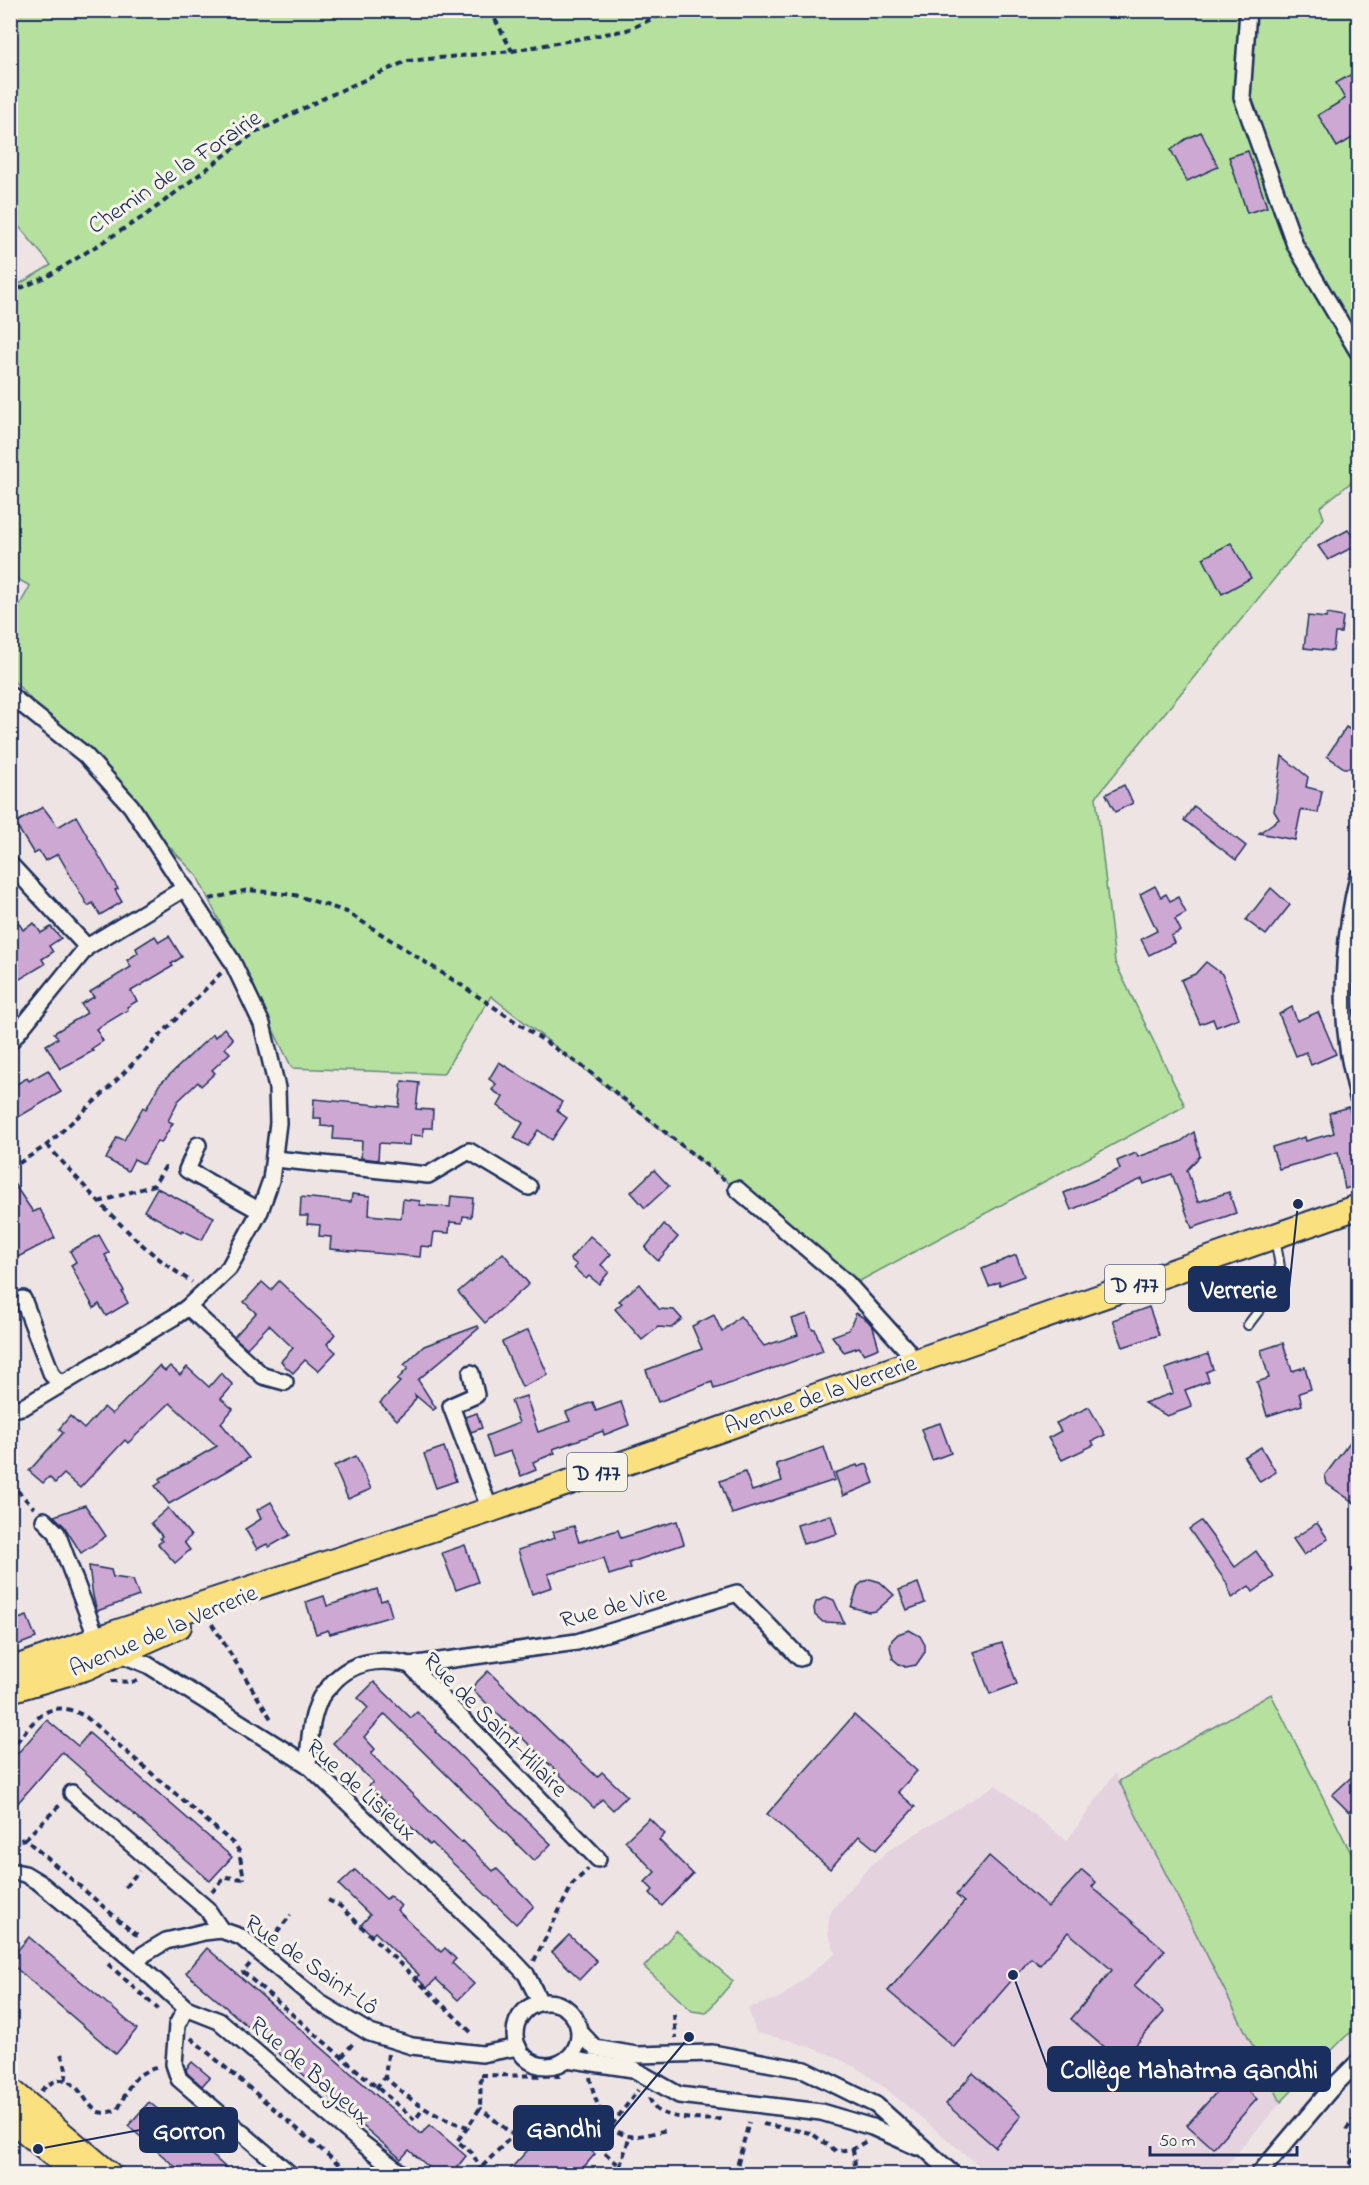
<svg xmlns="http://www.w3.org/2000/svg" width="1369" height="2185" font-family="'Indie Flower',sans-serif">
	<style>
		.built { fill: #e4d2df }
		.green { fill: #b5e09e; stroke: #68887e; stroke-width: 1.5 }
		.building { fill: #cca8d2; stroke: #1b2f5e; stroke-width: 1.5 }
		.lines { fill: none; stroke-linecap: round; stroke-linejoin: round }
		.service-casing { stroke: #1b2f5e; stroke-width: 12 }
		.minor-casing { stroke: #1b2f5e; stroke-width: 20 }
		.primary-casing { stroke: #1b2f5e; stroke-width: 28 }
		.path { stroke: #1b2f5e; stroke-width: 4; stroke-dasharray: 6 4.5; stroke-linecap: butt }
		.service { stroke: #f7f3e8; stroke-width: 8 }
		.minor { stroke: #f7f3e8; stroke-width: 15 }
		.primary { stroke: #fbe080; stroke-width: 24 }
		.labels { text-anchor: middle; stroke-width: 6; stroke-linejoin: round; paint-order: stroke }
		.shield { fill: #f7f3e8; stroke: #5d6a87; stroke-width: 1.5 }
		.shield-label { font-size: 22px; font-weight: bold; fill: #1b2f5e }
		.street-label { font-size: 24px; fill: #1b2f5e; stroke: #f7f3e8 }
		.leader { fill: none; stroke: #1b2f5e; stroke-width: 2 }
		.callout-dot { fill: #1b2f5e; stroke: #f7f3e8; stroke-width: 2 }
		.callout { fill: #1b2f5e; stroke: #1b2f5e; stroke-width: 2 }
		.callout-label { font-size: 26px; text-anchor: middle; font-weight: bold; fill: #fff }
	</style>
	<rect width="100%" height="100%" fill="#eee4e4"/>
	<filter id="ink" filterUnits="userSpaceOnUse"><feTurbulence type="fractalNoise" baseFrequency=".0167" numOctaves="2"/><feDisplacementMap in="SourceGraphic" scale="12" xChannelSelector="R" yChannelSelector="G"/><feConvolveMatrix kernelMatrix="1 2 1 2 8 2 1 2 1" color-interpolation-filters="sRGB"/></filter>
	<g filter="url(#ink)">
		<polygon class="built" points="1115,1773 1281,2102 1219,2174 989,2174 884,2087 857,2068 831,2055 789,2040 756,2033 748,2008 780,1998 836,1953 828,1934 829,1917 832,1910 869,1867 889,1850 996,1785 1067,1841"/>
		<g class="green">
			<polygon points="11,11 1358,11 1358,477 1320,507 1324,518 1096,797 1115,962 1185,1106 856,1283 491,996 443,1074 292,1068 197,876 11,678 11,621 30,586 11,575 11,289 51,265 11,217"/>
			<polygon points="1271,1694 1358,1867 1358,2027 1345,2037 1281,2102 1119,1781"/>
			<polygon points="676,1931 733,1981 706,2013 692,2011 644,1967"/>
		</g>
		<g class="building">
			<polygon points="1359,70 1359,134 1337,147 1318,115 1345,99 1336,83"/>
			<polygon points="1201,132 1218,167 1187,181 1171,150 1186,139"/>
			<polygon points="1248,151 1267,207 1247,213 1229,157"/>
			<polygon points="1348,530 1359,544 1328,560 1318,546"/>
			<polygon points="1231,543 1251,578 1222,594 1203,558"/>
			<polygon points="1327,614 1343,617 1341,633 1335,633 1333,651 1304,648 1308,616 1326,618"/>
			<polygon points="1346,727 1359,735 1359,757 1353,768 1344,768 1327,756"/>
			<polygon points="1282,756 1308,777 1306,787 1322,791 1318,813 1301,810 1295,840 1259,833 1279,819 1274,811"/>
			<polygon points="1124,785 1133,803 1115,812 1106,794"/>
			<polygon points="1194,806 1246,846 1236,860 1184,820"/>
			<polygon points="43,807 58,827 76,816 118,889 115,890 122,902 100,915 93,903 88,906 58,854 45,861 39,851 34,854 15,823"/>
			<polygon points="1155,886 1161,897 1166,894 1170,901 1178,897 1186,913 1175,919 1181,931 1171,936 1174,943 1149,955 1141,939 1157,931 1140,894"/>
			<polygon points="1271,888 1290,905 1266,935 1246,920"/>
			<polygon points="10,909 23,930 34,923 41,933 51,927 61,938 49,946 53,952 42,959 45,964 10,985"/>
			<polygon points="155,936 159,942 169,936 182,957 171,964 173,966 131,991 137,1001 127,1007 128,1010 96,1029 103,1041 91,1049 93,1051 60,1069 46,1045 58,1038 54,1033 87,1013 81,1004 94,997 90,992 131,967 127,960 138,953 136,948"/>
			<polygon points="1206,962 1222,974 1239,1018 1216,1027 1213,1019 1200,1024 1181,980 1195,974"/>
			<polygon points="1292,1007 1297,1021 1318,1012 1336,1054 1311,1065 1306,1052 1296,1056 1279,1014"/>
			<polygon points="224,1028 233,1039 225,1048 230,1053 212,1070 215,1073 201,1086 198,1082 178,1101 168,1121 173,1123 161,1143 157,1141 144,1164 134,1159 128,1171 106,1159 117,1137 124,1140 143,1107 146,1109 159,1085 213,1034 215,1037"/>
			<polygon points="499,1062 562,1102 557,1111 567,1118 552,1140 538,1130 528,1146 514,1138 523,1123 498,1106 503,1097 492,1090 496,1084 489,1079"/>
			<polygon points="48,1070 61,1092 10,1122 10,1088 27,1078 29,1081"/>
			<polygon points="402,1081 419,1083 416,1109 433,1110 432,1128 423,1128 423,1136 410,1135 409,1145 379,1143 378,1160 361,1158 362,1141 333,1139 334,1127 321,1126 321,1118 313,1118 314,1099 399,1107"/>
			<polygon points="1349,1107 1359,1153 1359,1184 1345,1189 1338,1152 1279,1169 1272,1147 1305,1137 1306,1141 1334,1133 1329,1113"/>
			<polygon points="1194,1132 1200,1156 1187,1170 1198,1202 1229,1192 1236,1213 1192,1228 1172,1174 1144,1184 1142,1179 1071,1210 1064,1193 1120,1169 1117,1161 1136,1153 1138,1157 1180,1142"/>
			<polygon points="654,1170 669,1186 645,1208 631,1192"/>
			<polygon points="10,1178 33,1212 40,1209 55,1238 10,1261"/>
			<polygon points="157,1188 214,1217 202,1240 182,1230 181,1232 144,1211"/>
			<polygon points="352,1194 370,1196 369,1215 401,1218 403,1199 420,1201 420,1205 450,1207 451,1196 473,1198 471,1217 463,1216 462,1223 450,1222 449,1233 434,1232 432,1247 421,1246 420,1257 330,1249 331,1237 319,1236 320,1225 307,1224 308,1216 300,1216 301,1197 351,1202"/>
			<polygon points="664,1224 678,1237 658,1261 645,1248"/>
			<polygon points="99,1235 109,1253 105,1255 124,1291 122,1292 128,1303 106,1316 99,1304 94,1308 81,1285 71,1265 76,1262 70,1251"/>
			<polygon points="590,1236 611,1254 601,1265 609,1272 599,1284 589,1276 586,1279 574,1268 577,1265 570,1259"/>
			<polygon points="503,1253 529,1284 485,1323 458,1292"/>
			<polygon points="1016,1255 1024,1276 1000,1285 999,1282 989,1286 982,1269"/>
			<polygon points="279,1281 335,1334 327,1344 336,1352 318,1371 305,1360 293,1373 286,1367 281,1361 293,1348 269,1325 247,1348 234,1337 256,1313 244,1302 262,1282 271,1290"/>
			<polygon points="639,1284 659,1309 674,1310 682,1319 671,1328 658,1327 642,1340 615,1309 622,1303 619,1301"/>
			<polygon points="1149,1307 1159,1335 1123,1347 1113,1320"/>
			<polygon points="856,1313 867,1320 873,1327 879,1348 864,1354 859,1347 844,1352 832,1336 849,1330"/>
			<polygon points="807,1314 812,1329 815,1329 823,1351 714,1389 712,1382 658,1402 646,1370 702,1349 692,1326 714,1315 722,1332 740,1316 764,1346 798,1335 792,1319"/>
			<polygon points="478,1326 479,1328 418,1380 436,1408 433,1410 415,1395 416,1398 411,1406 397,1420 380,1403 400,1382 397,1380 408,1368 404,1365 424,1346"/>
			<polygon points="528,1330 548,1375 522,1387 502,1342"/>
			<polygon points="1283,1343 1292,1371 1305,1367 1311,1389 1299,1393 1302,1405 1267,1416 1257,1382 1269,1378 1261,1350"/>
			<polygon points="1208,1354 1213,1369 1206,1372 1209,1381 1185,1390 1192,1407 1167,1416 1144,1403 1173,1393 1165,1369"/>
			<polygon points="159,1366 165,1371 170,1366 180,1375 187,1367 209,1387 221,1373 233,1385 221,1399 233,1409 221,1423 249,1458 169,1504 155,1486 161,1482 159,1479 217,1446 170,1403 128,1443 125,1440 80,1488 64,1474 55,1483 49,1477 43,1483 29,1471 63,1433 59,1429 70,1416 84,1429 104,1407 112,1414"/>
			<polygon points="526,1396 538,1432 570,1421 566,1412 593,1402 596,1411 621,1402 629,1425 604,1435 603,1431 553,1449 555,1453 533,1462 536,1470 521,1476 511,1451 493,1457 486,1436 519,1423 511,1401"/>
			<polygon points="1089,1407 1105,1435 1092,1441 1094,1445 1062,1460 1048,1438 1061,1431 1056,1423"/>
			<polygon points="477,1413 482,1428 471,1432 465,1417"/>
			<polygon points="940,1423 951,1453 932,1460 921,1429"/>
			<polygon points="1359,1430 1359,1506 1327,1484 1325,1475"/>
			<polygon points="444,1447 456,1481 436,1488 424,1454"/>
			<polygon points="824,1447 835,1480 732,1514 720,1481 745,1472 752,1491 782,1481 776,1464"/>
			<polygon points="1261,1447 1276,1472 1260,1482 1244,1457"/>
			<polygon points="356,1456 371,1489 348,1499 334,1466"/>
			<polygon points="867,1464 874,1483 843,1496 835,1473 857,1465 858,1467"/>
			<polygon points="271,1502 290,1535 269,1547 267,1544 257,1549 245,1529 261,1519 257,1510"/>
			<polygon points="85,1505 106,1536 81,1553 64,1526 54,1516"/>
			<polygon points="168,1508 191,1536 184,1542 190,1550 175,1563 158,1544 162,1541 160,1538 162,1536 151,1523"/>
			<polygon points="831,1515 837,1534 803,1544 797,1525"/>
			<polygon points="677,1521 684,1544 629,1563 631,1568 609,1575 604,1558 548,1574 552,1587 532,1594 518,1550 555,1538 553,1532 574,1526 579,1542 618,1530 621,1538"/>
			<polygon points="1201,1521 1235,1567 1256,1551 1274,1577 1253,1592 1249,1586 1232,1598 1226,1582 1189,1529"/>
			<polygon points="1317,1523 1328,1539 1304,1555 1293,1539"/>
			<polygon points="465,1545 478,1582 456,1590 442,1553"/>
			<polygon points="89,1566 111,1570 113,1577 133,1580 139,1596 97,1611 93,1596"/>
			<polygon points="870,1579 880,1582 894,1595 876,1611 869,1612 851,1607 858,1586 863,1582"/>
			<polygon points="918,1583 925,1603 907,1610 899,1590"/>
			<polygon points="377,1589 381,1601 387,1599 392,1616 330,1634 328,1630 316,1634 306,1602 324,1596 327,1606"/>
			<polygon points="826,1597 834,1600 844,1623 823,1622 815,1615 814,1608 816,1602"/>
			<polygon points="27,1616 36,1638 10,1648 10,1622"/>
			<polygon points="909,1630 920,1636 925,1645 925,1652 916,1665 906,1667 899,1664 893,1659 890,1647 892,1640 898,1634"/>
			<polygon points="1002,1643 1017,1684 990,1694 974,1652"/>
			<polygon points="488,1671 597,1777 602,1772 627,1796 613,1810 602,1799 594,1808 471,1688"/>
			<polygon points="374,1682 411,1718 417,1712 437,1731 436,1732 551,1844 534,1861 385,1714 364,1737 375,1749 371,1754 462,1843 463,1841 493,1871 496,1868 534,1906 516,1924 432,1843 430,1845 384,1801 369,1786 373,1782 333,1743 368,1708 358,1698"/>
			<polygon points="854,1715 917,1771 898,1792 915,1807 876,1850 859,1836 830,1869 767,1814"/>
			<polygon points="47,1720 78,1746 89,1733 232,1857 210,1881 62,1752 10,1812 10,1762"/>
			<polygon points="1359,1770 1359,1803 1349,1812 1332,1795"/>
			<polygon points="649,1818 665,1834 659,1840 693,1874 662,1906 650,1893 653,1890 645,1882 655,1872 625,1841"/>
			<polygon points="989,1856 1048,1907 1082,1870 1096,1882 1092,1887 1165,1950 1134,1986 1164,2012 1121,2062 1071,2019 1112,1970 1068,1932 1040,1965 1031,1958 954,2047 888,1991 964,1902 956,1895"/>
			<polygon points="355,1870 386,1899 390,1896 395,1900 401,1906 397,1910 441,1952 445,1948 456,1959 452,1963 474,1984 458,2000 436,1979 427,1988 416,1977 419,1975 375,1932 372,1935 361,1925 370,1915 339,1885"/>
			<polygon points="569,1935 597,1961 580,1979 552,1952"/>
			<polygon points="29,1937 137,2029 116,2054 10,1963 10,1959"/>
			<polygon points="207,1948 421,2134 430,2125 466,2156 451,2175 438,2175 409,2150 401,2159 186,1973"/>
			<polygon points="192,2062 210,2077 202,2086 187,2073 186,2069"/>
			<polygon points="973,2073 1021,2116 995,2147 946,2104"/>
			<polygon points="1231,2076 1257,2099 1213,2148 1187,2125"/>
			<polygon points="149,2102 195,2140 234,2175 185,2175 128,2126"/>
			<polygon points="549,2116 595,2154 577,2175 505,2175 536,2141 532,2137"/>
		</g>
		<g class="lines">
			<defs>
				<path id="service" d="M1248,1325C1259,1309 1281,1288 1280,1268C1279,1259 1277,1249 1275,1240"/>
				<g id="minor">
					<polyline points="1248,10 1242,97 1295,245 1358,352"/>
					<polyline points="10,695 85,755 131,806 232,961 262,1024 277,1088 278,1123 271,1180 260,1211 229,1268 188,1307 174,1317 25,1406 10,1410"/>
					<polyline points="10,864 87,947"/>
					<path d="M1358,877C1345,929 1340,995 1348,1048C1350,1065 1355,1081 1358,1098"/>
					<polyline points="10,1042 87,947 185,888"/>
					<polyline points="198,1145 187,1170 260,1211"/>
					<polyline points="275,1159 428,1175 469,1151 529,1187"/>
					<polyline points="737,1189 847,1283 907,1350 912,1362"/>
					<polyline points="23,1299 52,1375 61,1384"/>
					<polyline points="188,1307 263,1376 285,1382"/>
					<polyline points="471,1373 476,1395 451,1406 490,1510"/>
					<polyline points="44,1520 57,1533 97,1639"/>
					<polyline points="118,1653 148,1665 308,1765 509,1956 526,1974 540,2002"/>
					<polyline points="410,1665 577,1642 737,1593 800,1658"/>
					<path d="M308,1765C309,1744 310,1721 319,1701C321,1695 326,1690 330,1686C350,1661 380,1657 410,1665L598,1859"/>
					<polyline points="72,1793 207,1909 221,1930"/>
					<polyline points="10,1871 25,1874 40,1883 136,1963 186,2008 219,2021 363,2144 402,2174"/>
					<polyline points="136,1963 144,1954 166,1941 204,1932 221,1930 241,1937 320,2003 370,2033 412,2046 482,2054 518,2047"/>
					<circle cx="547" cy="2034" r="32"/>
					<polyline points="186,2008 177,2025 174,2064 179,2079 290,2174"/>
					<polyline points="580,2032 595,2048 636,2055 712,2053 805,2070 876,2105 953,2174"/>
					<polyline points="567,2059 633,2069 679,2095 821,2112 872,2127 917,2147"/>
					<polyline points="1259,2174 1330,2090 1358,2062"/>
				</g>
				<g id="primary">
					<polyline points="10,1670 112,1634 490,1510 1358,1207"/>
					<polyline points="10,1690 85,1668 179,1626"/>
					<polyline points="10,2090 109,2174"/>
					<polyline points="10,2118 77,2174"/>
				</g>
			</defs>
			<use href="#service" class="service-casing"/>
			<use href="#minor" class="minor-casing"/>
			<use href="#primary" class="primary-casing"/>
			<g class="path">
				<polyline points="490,10 512,51"/>
				<polyline points="10,293 50,275 146,215 253,134 322,99 407,61 512,51 627,30 672,10"/>
				<polyline points="210,899 248,890 295,895 347,912 461,985 586,1069 725,1180"/>
				<path d="M47,1145C92,1194 135,1247 192,1282"/>
				<polyline points="10,1169 47,1145 109,1088 221,973"/>
				<polyline points="99,1202 154,1185 165,1167 170,1168"/>
				<polyline points="10,1483 34,1508"/>
				<polyline points="212,1624 273,1722"/>
				<polyline points="111,1681 132,1682 139,1680"/>
				<path d="M10,1750C34,1722 47,1694 86,1717L235,1845L239,1851L244,1879"/>
				<polyline points="25,1839 61,1804"/>
				<polyline points="10,1842 25,1839 135,1934 142,1935"/>
				<polyline points="125,1887 139,1871"/>
				<polyline points="212,1892 225,1877 245,1879"/>
				<polyline points="328,1900 340,1906 474,2035"/>
				<polyline points="270,1940 291,1915"/>
				<polyline points="534,1961 572,1885 588,1869"/>
				<polyline points="108,1964 158,2009"/>
				<polyline points="250,1964 243,1972 415,2120 423,2109"/>
				<polyline points="674,2014 676,2038"/>
				<polyline points="191,2038 350,2174"/>
				<path d="M61,2054C65,2064 68,2071 65,2081"/>
				<path d="M388,2054L385,2077C412,2102 433,2117 468,2127L480,2108L481,2074"/>
				<polyline points="342,2057 354,2042"/>
				<polyline points="481,2075 561,2076"/>
				<path d="M590,2077C594,2098 604,2133 630,2136C642,2137 656,2132 668,2130"/>
				<polyline points="376,2088 385,2077"/>
				<path d="M41,2091C74,2059 83,2107 99,2112C105,2114 113,2111 118,2109C130,2086 131,2073 160,2067"/>
				<path d="M649,2098C651,2101 654,2108 657,2110C672,2120 706,2120 723,2119"/>
				<polyline points="763,2124 811,2133 836,2151 853,2149 865,2142"/>
				<polyline points="612,2125 638,2090"/>
				<polyline points="468,2127 457,2141 472,2153 481,2169"/>
				<polyline points="1346,2130 1358,2114"/>
				<polyline points="853,2149 856,2174"/>
				<polyline points="605,2153 629,2174"/>
				<polyline points="475,2174 513,2135 480,2108"/>
				<polyline points="613,2174 620,2166 630,2136"/>
				<polyline points="735,2174 749,2122"/>
				<polyline points="1347,2174 1358,2144"/>
			</g>
			<use href="#service" class="service"/>
			<use href="#minor" class="minor"/>
			<use href="#primary" class="primary"/>
		</g>
	</g>
	<g class="labels">
		<g class="shield">
			<rect x="1105" y="1265" width="60" height="38" rx="4.5"/>
			<rect x="567" y="1453" width="60" height="38" rx="4.5"/>
		</g>
		<g class="shield-label">
			<text x="1135" y="1292">D 177</text>
			<text x="597" y="1480">D 177</text>
		</g>
		<g class="street-label">
			<text transform="translate(174 171) rotate(-34)" y="8">Chemin de la Forairie</text>
			<text transform="translate(820 1394) rotate(-19)" y="8">Avenue de la Verrerie</text>
			<text transform="translate(613 1606) rotate(-15)" y="8">Rue de Vire</text>
			<text transform="translate(163 1630) rotate(-23)" y="8">Avenue de la Verrerie</text>
			<text transform="translate(496 1724) rotate(45)" y="8">Rue de Saint-Hilaire</text>
			<text transform="translate(362 1789) rotate(42)" y="8">Rue de Lisieux</text>
			<text transform="translate(312 1964) rotate(35)" y="8">Rue de Saint-Lô</text>
			<text transform="translate(311 2070) rotate(41)" y="8">Rue de Bayeux</text>
		</g>
	</g>
	<path class="leader" d="M1298 1204L1289 1289M1013 1975L1048 2069M689 2037L613 2128M38 2149L140 2130"/>
	<g class="callout-dot">
		<circle cx="1298" cy="1204" r="6"/>
		<circle cx="1013" cy="1975" r="6"/>
		<circle cx="689" cy="2037" r="6"/>
		<circle cx="38" cy="2149" r="6"/>
	</g>
	<g class="callout">
		<rect x="1189" y="1267" width="100" height="44" rx="6"/>
		<rect x="1048" y="2047" width="282" height="44" rx="6"/>
		<rect x="514" y="2106" width="99" height="44" rx="6"/>
		<rect x="140" y="2108" width="97" height="44" rx="6"/>
	</g>
	<g class="callout-label">
		<text x="1239" y="1298">Verrerie</text>
		<text x="1189" y="2078">Collège Mahatma Gandhi</text>
		<text x="564" y="2137">Gandhi</text>
		<text x="189" y="2139">Gorron</text>
	</g>
	<rect width="1369" height="2185" fill="none" stroke="#f7f3e8" stroke-width="36"/>
	<rect x="18" y="18" width="1333" height="2149" fill="none" stroke="#1b2f5e" stroke-width="2" filter="url(#ink)"/>
	<path d="M1150 2146v9h147v-9" fill="none" stroke="#1b2f5e" stroke-width="3"/>
	<text x="1159" y="2146" font-size="18" fill="#1b2f5e" stroke="#f7f3e8" stroke-width="4.5" paint-order="stroke">50 m</text>
</svg>
